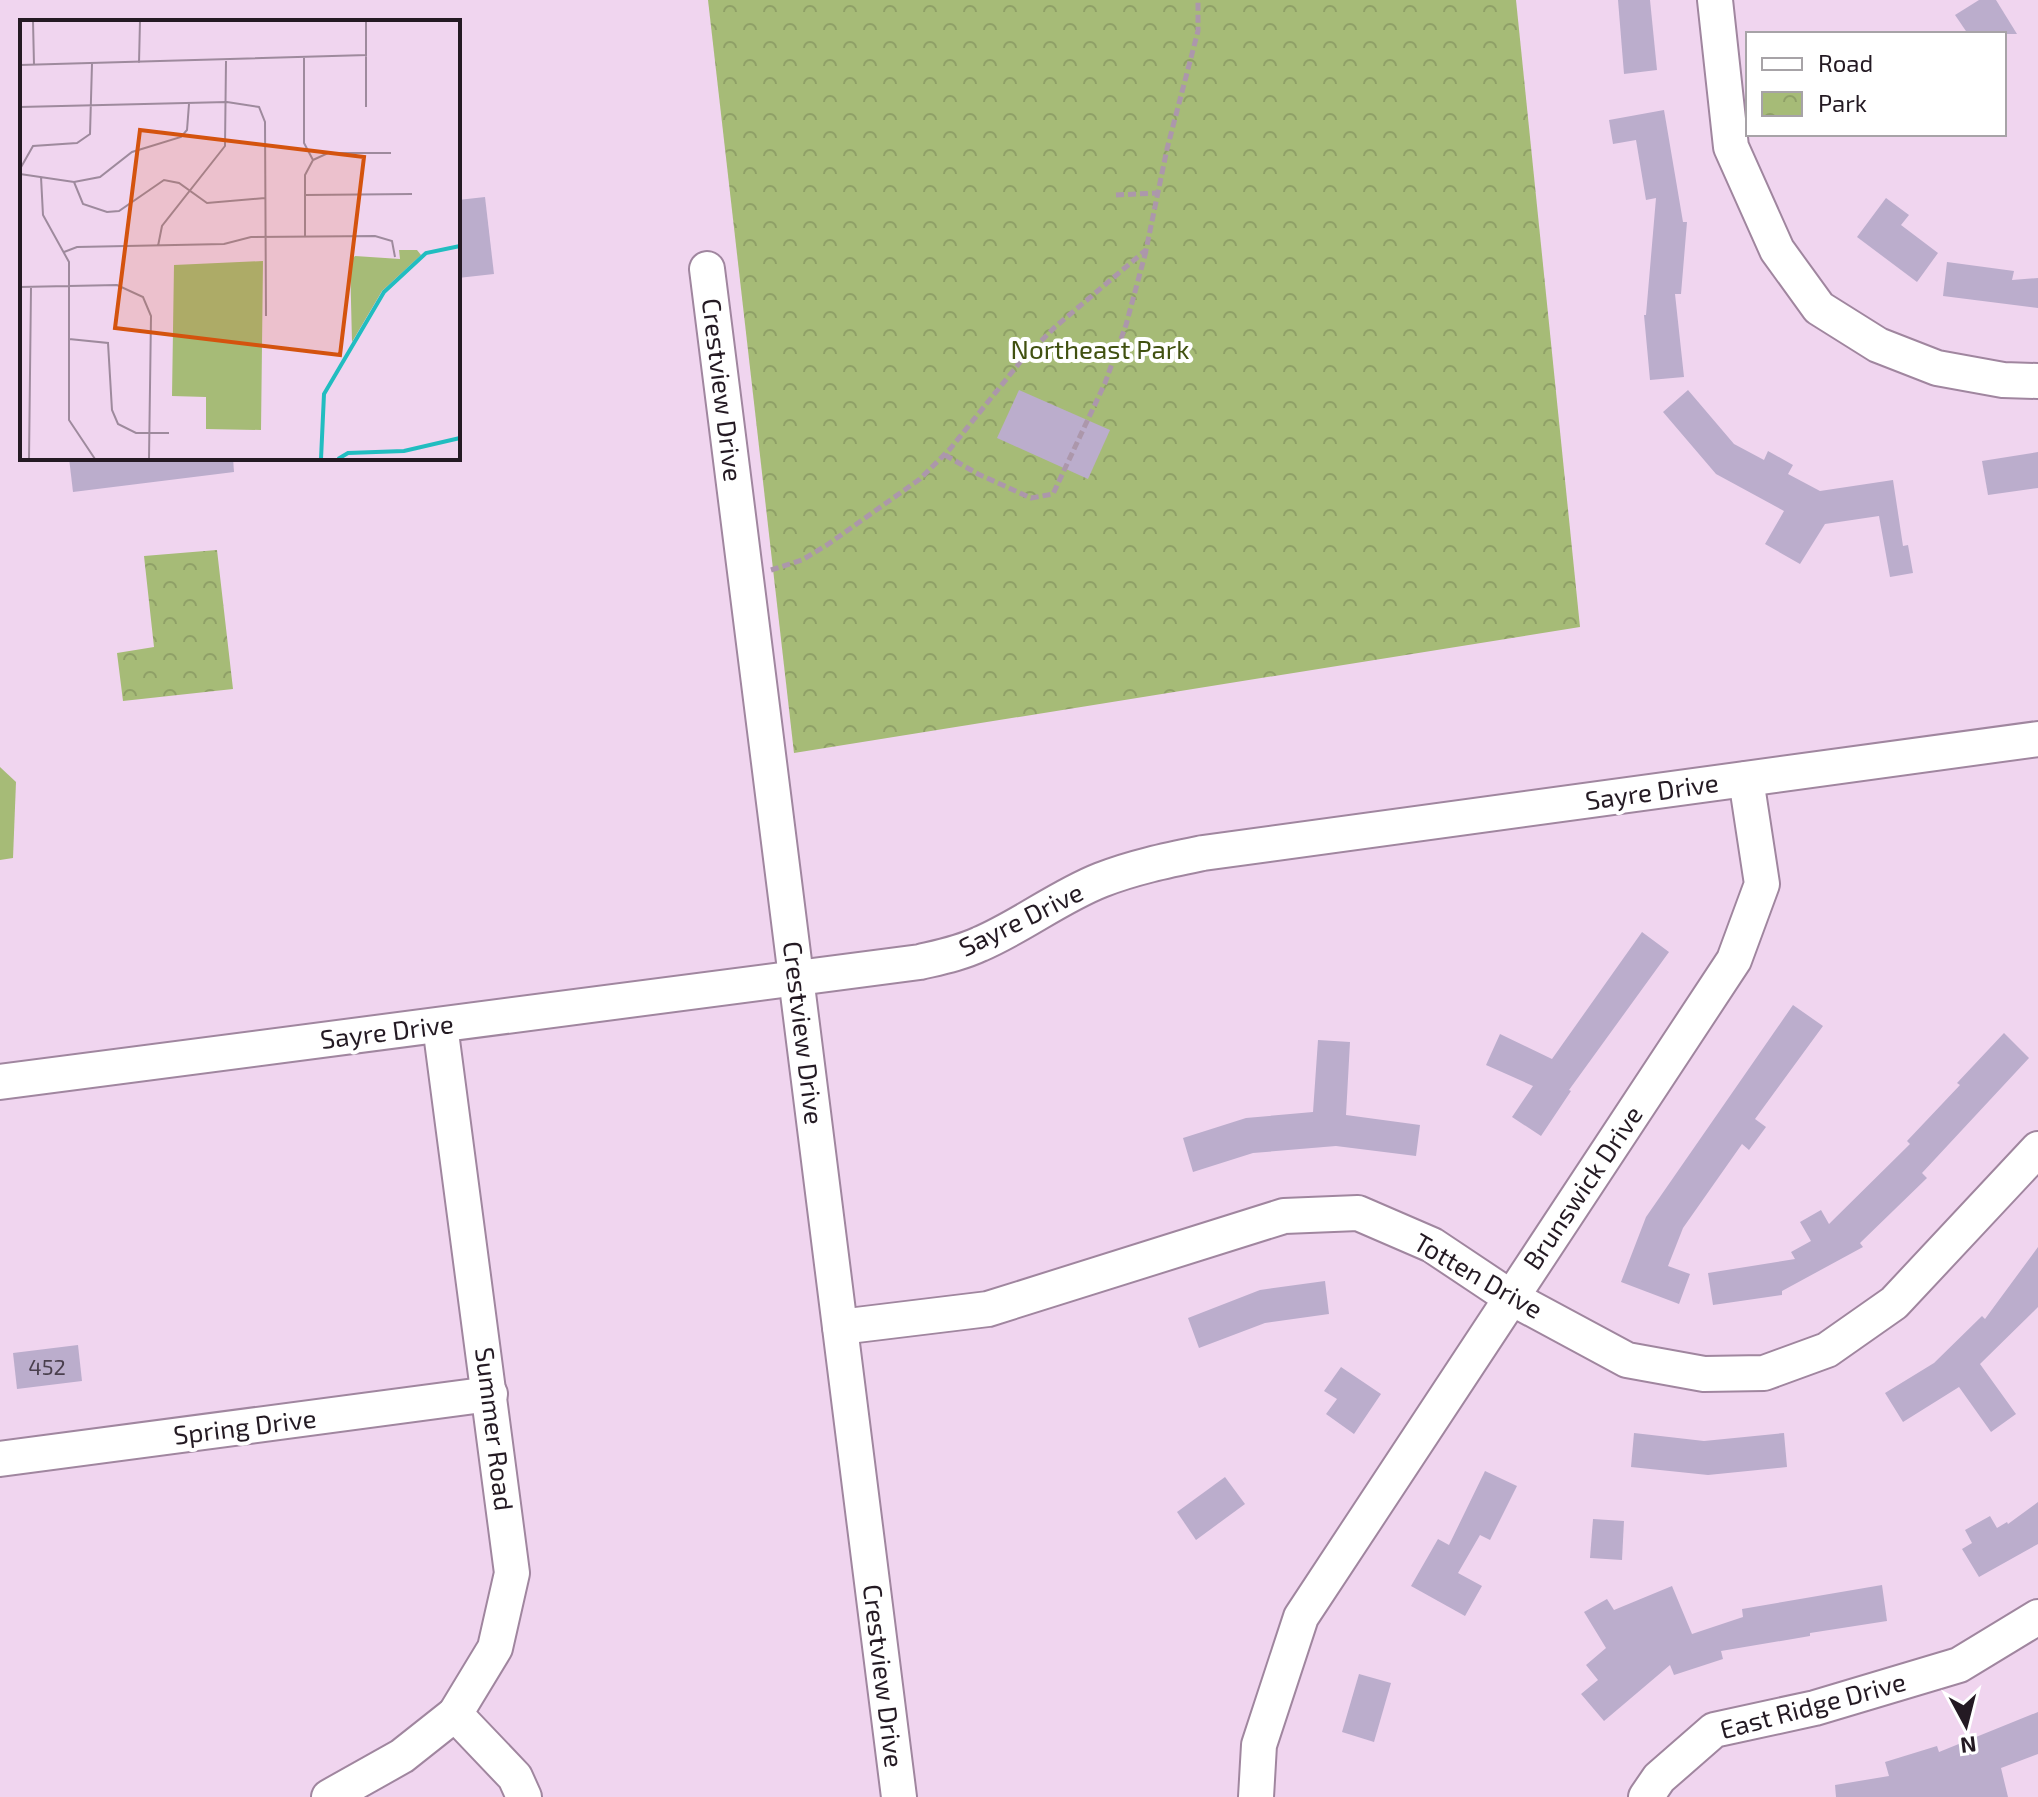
<svg xmlns="http://www.w3.org/2000/svg" width="2038" height="1797" font-family="'Exo 2',sans-serif">
	<style>
		.grass { fill: #a6bb77 }
		.park { fill: url(#park-crowns) }
		.building { fill: #bbadcc }
		.lines { fill: none; stroke-linecap: round; stroke-linejoin: round }
		.minor-casing { stroke: #a0869f; stroke-width: 38 }
		.path { stroke: #ac97ab; stroke-width: 5; stroke-dasharray: 8 4; stroke-linecap: butt }
		.minor { stroke: #fff; stroke-width: 34 }
		.labels { text-anchor: middle; stroke-width: 8; stroke-linejoin: round; paint-order: stroke }
		.number-label { font-size: 22px; fill: #4a3f4d }
		.park-label { font-size: 26px; fill: #415111; stroke: #fff }
		.street-label { font-size: 26px; fill: #241a23; stroke: #fff }
		.inset-river { fill: none; stroke: #21bdc0; stroke-width: 4 }
		.inset-road { fill: none; stroke: #9e8a9d; stroke-width: 2 }
		.view { fill: #d4530e; fill-opacity: 0.15; stroke: #d4530e; stroke-width: 4 }
		.inset-edge { fill: none; stroke: #241a23; stroke-width: 4 }
	</style>
	<defs>
		<pattern id="park-crowns" width="20" height="18" patternUnits="userSpaceOnUse" patternTransform="scale(2)"><rect width="20" height="18" fill="#a6bb77"/><path d="M2 6a3 3 0 1 1 6 0M12 15a3 3 0 1 1 6 0" fill="none" stroke="#8fa067"/></pattern>
	</defs>
	<rect width="100%" height="100%" fill="#f0d5ef"/>
	<polygon class="grass" points="0,767 16,782 13,858 0,860"/>
	<g class="park">
		<polygon points="708,0 1516,0 1580,627 794,753"/>
		<polygon points="217,550 233,689 123,701 117,653 154,647 144,556"/>
	</g>
	<g class="building">
		<polygon points="1618,0 1650,0 1657,70 1624,74"/>
		<polygon points="1979,0 1996,0 2017,34 1968,34 1955,15"/>
		<polygon points="1664,110 1683,222 1687,222 1681,294 1675,294 1684,377 1650,380 1644,315 1646,315 1656,198 1646,200 1636,140 1613,144 1609,120"/>
		<polygon points="485,197 494,274 458,278 458,200"/>
		<polygon points="1886,198 1909,215 1901,225 1938,253 1917,282 1857,237"/>
		<polygon points="1947,262 2014,271 2012,280 2038,278 2038,308 1943,296"/>
		<polygon points="1019,390 1110,430 1088,479 997,438"/>
		<polygon points="1688,390 1734,444 1764,460 1768,451 1793,465 1788,474 1820,491 1893,480 1903,546 1908,545 1913,573 1890,577 1879,516 1825,524 1800,564 1765,544 1784,511 1716,474 1663,412"/>
		<polygon points="2038,452 2038,488 1988,495 1982,461"/>
		<polygon points="69,458 233,458 234,472 73,492"/>
		<polygon points="1642,932 1669,952 1569,1090 1571,1091 1541,1136 1512,1117 1533,1086 1486,1065 1500,1034 1552,1059"/>
		<polygon points="1793,1005 1823,1026 1755,1119 1766,1127 1749,1150 1742,1144 1683,1228 1668,1266 1690,1274 1679,1304 1621,1282 1646,1217"/>
		<polygon points="2004,1033 2029,1058 1922,1173 1927,1178 1860,1243 1863,1247 1782,1291 1782,1295 1713,1305 1708,1273 1795,1259 1791,1252 1811,1241 1800,1222 1821,1210 1829,1224 1910,1144 1907,1141 1960,1085 1957,1083"/>
		<polygon points="1318,1040 1350,1042 1346,1115 1420,1125 1416,1156 1336,1146 1253,1153 1193,1172 1183,1138 1246,1118 1313,1112"/>
		<polygon points="2038,1247 2038,1307 1980,1364 2016,1414 1991,1432 1959,1387 1903,1422 1885,1393 1934,1363 1982,1316 1985,1319"/>
		<polygon points="1325,1281 1329,1314 1265,1323 1199,1348 1188,1318 1260,1290"/>
		<polygon points="78,1345 82,1381 17,1389 13,1353"/>
		<polygon points="1341,1367 1381,1394 1354,1434 1326,1414 1337,1399 1324,1391"/>
		<polygon points="1634,1433 1704,1441 1784,1433 1787,1467 1708,1475 1631,1467"/>
		<polygon points="1485,1471 1517,1486 1490,1540 1480,1535 1458,1573 1482,1586 1465,1616 1411,1586 1438,1539 1449,1545"/>
		<polygon points="1225,1477 1245,1504 1196,1540 1177,1512"/>
		<polygon points="2038,1502 2038,1544 1979,1577 1962,1549 1972,1543 1965,1530 1990,1516 1997,1528 2007,1522 2008,1524"/>
		<polygon points="1593,1519 1624,1521 1622,1560 1590,1558"/>
		<polygon points="1882,1585 1887,1621 1810,1633 1810,1636 1721,1651 1723,1659 1674,1675 1670,1665 1604,1721 1581,1694 1598,1680 1586,1665 1606,1648 1584,1612 1607,1599 1614,1610 1672,1586 1692,1634 1743,1617 1742,1609"/>
		<polygon points="1359,1674 1391,1683 1374,1742 1342,1732"/>
		<polygon points="2038,1712 2038,1754 2001,1768 2008,1797 1836,1797 1835,1785 1889,1776 1885,1762 1937,1746 1939,1752"/>
	</g>
	<g class="lines">
		<defs>
			<g id="minor">
				<polyline points="1715,0 1731,147 1777,250 1819,308 1878,345 1937,368 2003,380 2038,381"/>
				<polyline points="707,269 899,1797"/>
				<polyline points="440,1025 512,1573 495,1648 455,1714 515,1777 524,1797"/>
				<path d="M0,1082L920,962C941,957 961,953 980,944C1022,926 1058,897 1101,880C1134,867 1169,860 1203,853L2038,739"/>
				<polyline points="840,1327 988,1309 1284,1216 1358,1213 1432,1245 1510,1297 1627,1360 1704,1374 1764,1373 1827,1350 1894,1303 2038,1149"/>
				<polyline points="0,1459 490,1394"/>
				<polyline points="329,1797 402,1756 455,1714"/>
				<polyline points="1256,1797 1259,1745 1301,1617 1734,960 1762,884 1746,779"/>
				<polyline points="1646,1797 1659,1778 1714,1730 1815,1708 1959,1665 2038,1617"/>
			</g>
		</defs>
		<use href="#minor" class="minor-casing"/>
		<g class="path">
			<polyline points="1116,195 1156,193"/>
			<polyline points="945,455 978,474 1031,498 1053,494 1105,383 1126,325 1146,251"/>
			<polyline points="771,570 802,560 827,545 920,479 950,449 1021,361 1055,327 1146,250 1167,149 1198,31 1198,0"/>
		</g>
		<use href="#minor" class="minor"/>
	</g>
	<g class="labels">
		<g class="number-label">
			<text x="47" y="1375">452</text>
		</g>
		<g class="park-label">
			<text x="1100" y="359">Northeast Park</text>
		</g>
		<g class="street-label">
			<text transform="translate(722 390) rotate(83)" y="9">Crestview Drive</text>
			<text transform="translate(1652 792) rotate(-8)" y="9">Sayre Drive</text>
			<text transform="translate(1021 920) rotate(-26)" y="9">Sayre Drive</text>
			<text transform="translate(387 1032) rotate(-7)" y="9">Sayre Drive</text>
			<text transform="translate(803 1033) rotate(83)" y="9">Crestview Drive</text>
			<text transform="translate(1583 1188) rotate(-56)" y="9">Brunswick Drive</text>
			<text transform="translate(1478 1276) rotate(30)" y="9">Totten Drive</text>
			<text transform="translate(245 1427) rotate(-7)" y="9">Spring Drive</text>
			<text transform="translate(494 1429) rotate(83)" y="9">Summer Road</text>
			<text transform="translate(883 1676) rotate(83)" y="9">Crestview Drive</text>
			<text transform="translate(1813 1706) rotate(-15)" y="9">East Ridge Drive</text>
		</g>
	</g>
	<g transform="translate(20 20)">
		<rect width="440" height="440" fill="#f0d5ef"/>
		<path d="M379,230H397L401,235L362,271L332,322L330,241L335,236L380,239Z" fill="#a6bb77"/>
		<path d="M243,241L241,410L186,409V377L152,376L154,245Z" fill="#a6bb77"/>
		<path class="inset-river" d="M301,439L304,374L364,272L406,233L440,226M318,439L328,433L384,431L440,418"/>
		<path class="inset-road" d="M13,1L14,45M156,1H234M346,1V87M284,38V123L293,140L285,155V216M119,43L120,1M0,45L347,35M0,87L207,82L239,87L245,102L246,296M293,140L308,133H371M0,149L13,126L57,123L70,114L72,44M0,154L54,162L80,157L112,132L161,117L167,110L169,84M21,157L23,195L49,242V400L75,439M54,162L63,184L87,192L99,191L144,160L159,163L187,183L245,178M285,175L392,174M138,226L142,206L205,126L206,41M44,232L57,227L204,224L231,217L355,216L372,221L375,237M0,267L97,265L123,277L131,296L129,439M49,319L88,323L92,390L98,404L116,413H149M9,439L11,267"/>
		<path class="view" d="M120,110L344,137L320,335L95,308Z"/>
		<rect width="440" height="440" class="inset-edge"/>
	</g>
	<rect x="1746" y="32" width="260" height="104" fill="#ffffff" stroke="#a7a3a7" stroke-width="2"/>
	<rect x="1762" y="58" width="40" height="12" fill="#ffffff" stroke="#a7a3a7" stroke-width="2"/>
	<text x="1818" y="72" font-size="24" fill="#241a23">Road</text>
	<rect x="1762" y="92" width="40" height="24" fill="url(#park-crowns)" stroke="#a7a3a7" stroke-width="2"/>
	<text x="1818" y="112" font-size="24" fill="#241a23">Park</text>
	<g transform="translate(1966 1725) rotate(173)" stroke="#ffffff" stroke-width="6" paint-order="stroke">
	<path d="M0-6L14 30L0 20L-14 30Z" fill="#241a23"/>
	<text y="-12" font-size="22" font-weight="bold" text-anchor="middle" fill="#241a23">N</text>
	</g>
</svg>
